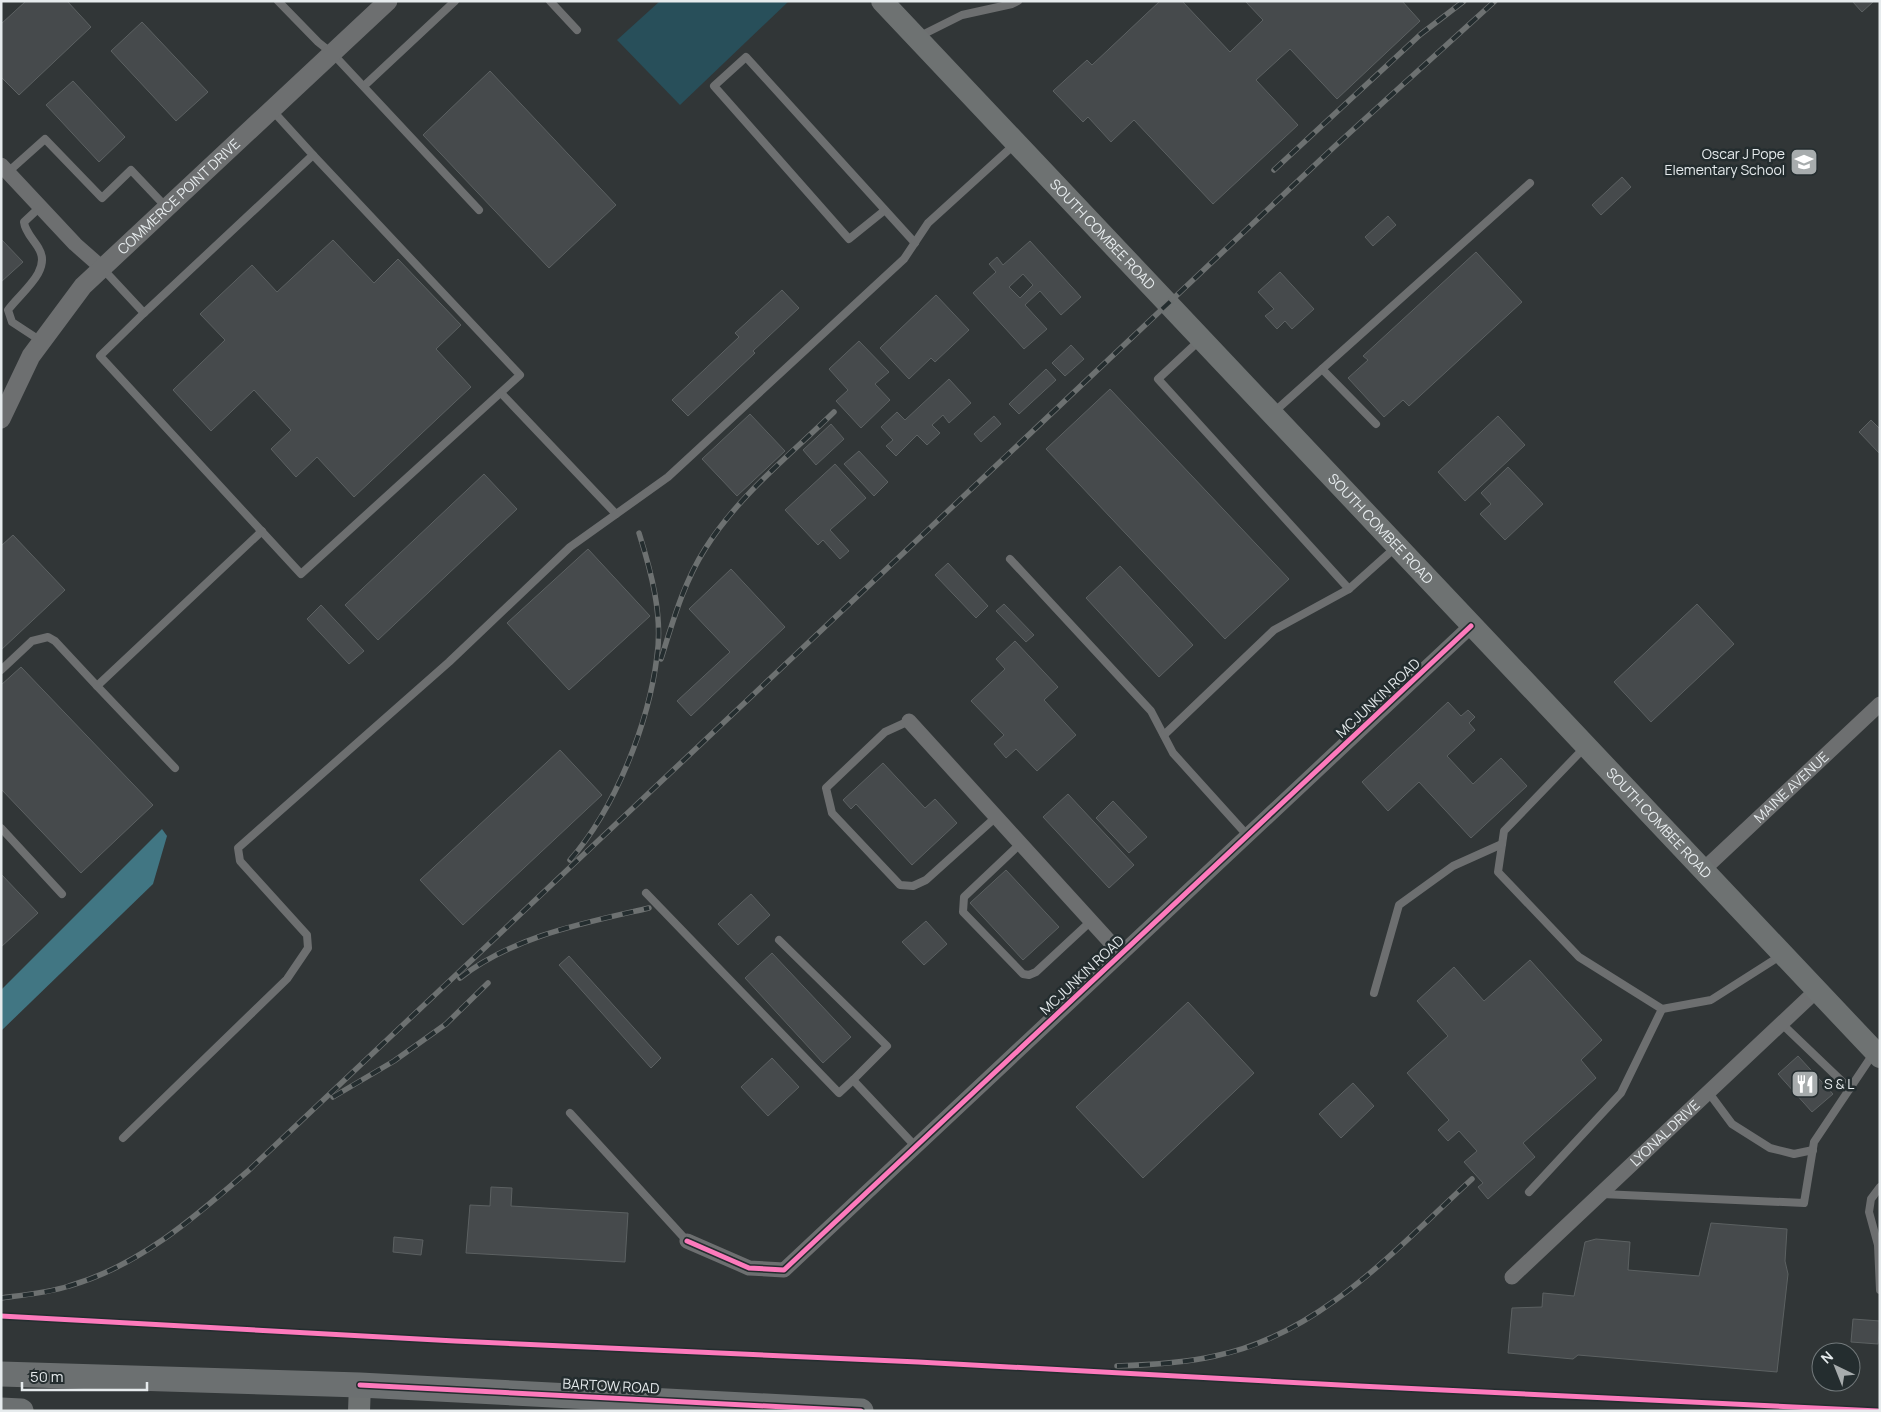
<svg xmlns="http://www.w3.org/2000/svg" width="1881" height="1412" font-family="Manrope,sans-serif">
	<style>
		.green { fill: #284f5a }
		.water { fill: #417683 }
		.building { fill: #464a4c; stroke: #5c6162; fill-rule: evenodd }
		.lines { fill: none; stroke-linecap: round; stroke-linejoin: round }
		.service { stroke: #6d6f70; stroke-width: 8 }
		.minor { stroke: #6d6f70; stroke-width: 15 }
		.tertiary { stroke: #6d6f70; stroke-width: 19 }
		.secondary { stroke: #6e7272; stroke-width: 22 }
		.primary { stroke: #6c7071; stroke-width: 25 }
		.rail-casing { stroke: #6d7171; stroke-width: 5.5 }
		.rail { stroke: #242d2f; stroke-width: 4; stroke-dasharray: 11; stroke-linecap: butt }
		.cycleway-casing { stroke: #242d2f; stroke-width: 8 }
		.cycleway { stroke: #fd7abc; stroke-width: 5 }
		.labels { text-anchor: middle; stroke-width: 5; stroke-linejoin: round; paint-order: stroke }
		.poi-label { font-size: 14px; fill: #e6ebed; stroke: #242d2f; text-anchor: end }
		.street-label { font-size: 14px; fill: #e6ebed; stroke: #242d2f }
	</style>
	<rect width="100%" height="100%" fill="#313637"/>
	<polygon class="green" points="660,1 789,1 680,105 617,40"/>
	<polygon class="water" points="162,829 167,836 153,884 1,1031 1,990"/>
	<g class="building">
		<polygon points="26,1 67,1 91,27 19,95 1,77 1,24"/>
		<polygon points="1160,1 1182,1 1230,52 1263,20 1245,1 1402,1 1420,21 1337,99 1290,49 1256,80 1298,125 1213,204 1134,120 1111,142 1088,117 1083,122 1053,91 1087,60 1092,65"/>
		<polygon points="1852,1 1874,1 1862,12"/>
		<polygon points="142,22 208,92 176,121 111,51"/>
		<polygon points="490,71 616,205 549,268 423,135"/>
		<polygon points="73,81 125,137 99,162 46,105"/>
		<polygon points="1622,177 1631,187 1601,215 1592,205"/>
		<polygon points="1388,216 1396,225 1373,246 1365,237"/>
		<polygon points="1,239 23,262 1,282"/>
		<polygon points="333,240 374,283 398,259 461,325 436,349 471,387 354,497 317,457 296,477 271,449 291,430 254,390 211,431 173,390 225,340 200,314 252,265 277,292"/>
		<path d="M1030,241L1081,297L1061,315L1040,291L1025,305L1047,329L1024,349L973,293L996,272L989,264L997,257L1003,265ZM1023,274L1033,285L1020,298L1009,287Z"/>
		<polygon points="1476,252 1522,302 1409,406 1403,400 1384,417 1348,378 1368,360 1363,356"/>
		<polygon points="1280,272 1314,309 1292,329 1285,321 1277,329 1265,316 1274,309 1258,292"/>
		<polygon points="782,290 799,308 753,351 755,353 688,416 672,400 739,337 735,333"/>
		<polygon points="936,295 969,330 935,362 931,358 909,379 880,348"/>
		<polygon points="859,341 889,372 875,384 890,400 861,428 836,401 848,390 829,369"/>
		<polygon points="1071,345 1084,359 1065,376 1052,363"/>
		<polygon points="1046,369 1056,380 1019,414 1009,404"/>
		<polygon points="949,379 971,403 949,423 943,415 932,425 940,433 927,445 917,435 896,456 886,446 893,440 881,427 897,412 905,420"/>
		<polygon points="1110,389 1289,579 1225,639 1046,449"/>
		<polygon points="750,414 785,451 737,496 702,459"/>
		<polygon points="994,416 1001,424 981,442 974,434"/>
		<polygon points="1498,416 1525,445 1465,501 1438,472"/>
		<polygon points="1871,420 1880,429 1879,453 1859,432"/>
		<polygon points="831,424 844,439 816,465 803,450"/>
		<polygon points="859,451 888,482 874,496 844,464"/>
		<polygon points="835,464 866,498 830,530 849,551 840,559 823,540 818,545 785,510"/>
		<polygon points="1508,467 1543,504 1505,540 1480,514 1491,504 1481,493"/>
		<polygon points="484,474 517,509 378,640 345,605"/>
		<polygon points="13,535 65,590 1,650 1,546"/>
		<polygon points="588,549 650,616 569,690 507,623"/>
		<polygon points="948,563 988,606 976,618 935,575"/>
		<polygon points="1120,566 1193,645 1159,677 1086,598"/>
		<polygon points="731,569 785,627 691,716 677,701 730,652 689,609"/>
		<polygon points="1004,604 1034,635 1026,642 996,611"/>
		<polygon points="1697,604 1734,644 1651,722 1614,682"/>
		<polygon points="321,605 364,651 349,664 307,619"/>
		<polygon points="1015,641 1058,687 1044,700 1076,735 1037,771 1016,749 1006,758 994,744 1004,735 971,701 1005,669 996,659"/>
		<polygon points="21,667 153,805 81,873 1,789 1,685"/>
		<polygon points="1448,702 1461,716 1468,710 1475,717 1469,723 1475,730 1447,756 1473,784 1501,758 1527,786 1471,838 1419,782 1388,811 1362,782"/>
		<polygon points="560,750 602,795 463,925 420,880"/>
		<polygon points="883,763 925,808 935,799 957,823 912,865 856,804 851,809 843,800"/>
		<polygon points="1068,794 1134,865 1109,888 1043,817"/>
		<polygon points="1113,801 1147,837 1129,853 1096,818"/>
		<polygon points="1006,870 1059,927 1023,960 970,903"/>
		<polygon points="1,874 38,913 1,947"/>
		<polygon points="751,894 770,915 738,945 718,924"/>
		<polygon points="926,921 947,944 924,965 902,942"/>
		<polygon points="772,953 851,1037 823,1063 745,978"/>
		<polygon points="569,956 661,1058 651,1068 559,965"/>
		<polygon points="1530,960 1602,1040 1581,1060 1596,1078 1523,1143 1535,1157 1488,1199 1478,1187 1483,1183 1464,1162 1477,1151 1459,1131 1448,1141 1438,1130 1449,1120 1407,1073 1448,1036 1417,1001 1454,967 1484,1001"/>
		<polygon points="1188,1002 1254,1073 1143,1178 1076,1107"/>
		<polygon points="1798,1056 1833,1094 1812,1112 1778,1074"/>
		<polygon points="772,1058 799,1087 768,1116 741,1087"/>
		<polygon points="1353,1083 1374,1106 1341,1138 1319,1114"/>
		<polygon points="491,1187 512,1188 511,1206 628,1213 625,1262 466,1253 470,1205 490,1206"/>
		<polygon points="1711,1223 1787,1229 1785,1261 1788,1274 1777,1372 1578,1355 1573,1359 1508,1353 1512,1308 1542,1307 1543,1293 1574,1296 1585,1242 1596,1239 1630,1242 1628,1270 1699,1276"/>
		<polygon points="394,1237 423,1240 421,1255 393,1252"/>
		<polygon points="1853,1319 1880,1321 1878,1344 1851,1342"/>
	</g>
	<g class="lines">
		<g class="service">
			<polyline points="278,1 318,42 333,54 479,210"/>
			<polyline points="550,1 577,30"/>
			<polyline points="918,37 962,15 1012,4 1018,1"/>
			<polyline points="364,86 455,1"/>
			<polyline points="8,172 45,139 102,198 131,170 167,208"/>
			<path d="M40,207L24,222C25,232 34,240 39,249C52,271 20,293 8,310L12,322L41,341"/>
			<polyline points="885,210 849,239 714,86 746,57 915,243"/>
			<polyline points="103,269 144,313 313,155 272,110"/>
			<polyline points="144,313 100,356 301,574 520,375 313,155"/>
			<polyline points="1201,339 1158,379 1349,589 1396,547"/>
			<polyline points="1322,369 1376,424"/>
			<polyline points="501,393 616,514"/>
			<polyline points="1274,412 1530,183"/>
			<polyline points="1010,559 1151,711 1173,753 1247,835"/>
			<polyline points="1,670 32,641 48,637 55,641 97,686"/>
			<polyline points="909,721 885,732 826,788 832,813 900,885 913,886 926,880 996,817"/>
			<polyline points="1164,735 1274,630 1349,589"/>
			<polyline points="1585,747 1504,831 1498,872 1579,957 1662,1009 1711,1000 1780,956"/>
			<polyline points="175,768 97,686 262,531"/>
			<polyline points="1,828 62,894"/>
			<polyline points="1020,844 964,897 963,912 1023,974 1029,975 1036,972 1091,921"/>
			<polyline points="646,893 839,1093 853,1080 916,1147"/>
			<polyline points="779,940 887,1046 853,1080"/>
			<polyline points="1374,993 1399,905 1453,866 1502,844"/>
			<polyline points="1782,1024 1850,1089"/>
			<polyline points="1709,1093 1732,1124 1770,1148 1794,1154 1813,1150"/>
			<polyline points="570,1113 687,1241"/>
			<polyline points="123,1138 287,979 308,948 307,935 240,861 238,848 449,662 570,547 668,477 904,259 928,223 1015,144"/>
			<polyline points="1880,1187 1871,1199 1869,1212 1878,1245 1880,1290"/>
			<polyline points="1529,1192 1621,1093 1662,1009"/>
			<polyline points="1602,1194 1804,1203 1814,1142 1873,1054"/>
		</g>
		<g class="minor">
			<polyline points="1,165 75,244 101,267"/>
			<polyline points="909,721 1121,954"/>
			<path id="s1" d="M1703,870L1880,704"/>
			<polyline points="687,1241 749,1268 784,1270 1471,626"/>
			<path id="s2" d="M1512,1277L1817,990"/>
		</g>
		<path class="tertiary" id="s3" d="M1,419L31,356L83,286L388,1"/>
		<g class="secondary">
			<path id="s4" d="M882,1L1880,1057"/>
			<polyline points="359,1411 360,1385"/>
		</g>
		<g class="primary">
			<polyline points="1,1374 360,1385 861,1411"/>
			<polyline points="1,1410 21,1411"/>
		</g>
		<defs>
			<g id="rail">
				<polyline points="1274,170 1421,34 1464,1"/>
				<path d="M661,659C673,621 684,582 705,549C738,496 790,455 834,412"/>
				<path d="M570,860C615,809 649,723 657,656C663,615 651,571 639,533"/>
				<path d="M460,978C514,936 584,923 649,908"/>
				<polyline points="333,1097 394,1061 446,1024 488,983"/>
				<path d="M1,1298C24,1295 47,1293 69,1286C139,1266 194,1218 248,1171L1334,147L1495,1"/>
				<polyline points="1,1316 455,1341 918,1362 1359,1386 1878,1411"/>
				<path d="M1117,1366C1149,1365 1183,1363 1215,1356C1320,1335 1397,1248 1472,1179"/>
			</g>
		</defs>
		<use href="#rail" class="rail-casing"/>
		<use href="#rail" class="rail"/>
		<defs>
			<g id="cycleway">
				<polyline points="687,1241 749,1268 784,1270 1471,626"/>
				<polyline points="1,1316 455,1341 918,1362 1359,1386 1878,1411"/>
				<polyline points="360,1385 861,1411"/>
			</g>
		</defs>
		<use href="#cycleway" class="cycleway-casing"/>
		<use href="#cycleway" class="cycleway"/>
	</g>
	<defs>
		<symbol id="school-square" viewBox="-11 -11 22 22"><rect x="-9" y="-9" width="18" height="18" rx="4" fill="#a7acad" stroke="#242d2f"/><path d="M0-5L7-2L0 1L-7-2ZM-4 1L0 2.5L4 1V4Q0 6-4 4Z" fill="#fff"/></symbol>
		<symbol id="restaurant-square" viewBox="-11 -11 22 22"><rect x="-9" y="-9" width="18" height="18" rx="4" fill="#a7acad" stroke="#242d2f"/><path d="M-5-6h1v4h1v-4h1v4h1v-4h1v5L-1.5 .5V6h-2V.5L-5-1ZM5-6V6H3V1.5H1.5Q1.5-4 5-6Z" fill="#fff"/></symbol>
	</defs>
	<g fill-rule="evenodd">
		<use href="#school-square" x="1788" y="146" width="32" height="32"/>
		<use href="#restaurant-square" x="1789" y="1068" width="32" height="32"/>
	</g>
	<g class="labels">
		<g class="poi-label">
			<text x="1785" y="159">Oscar J Pope<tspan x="1785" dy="16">Elementary School</tspan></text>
			<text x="1824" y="1089" text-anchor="start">S &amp; L</text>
		</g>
		<g class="street-label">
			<text dy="5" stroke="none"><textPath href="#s3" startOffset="288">COMMERCE POINT DRIVE</textPath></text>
			<text dy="5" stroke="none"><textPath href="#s4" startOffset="321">SOUTH COMBEE ROAD</textPath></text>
			<text dy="5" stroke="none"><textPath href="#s4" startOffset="726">SOUTH COMBEE ROAD</textPath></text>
			<text transform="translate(1378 698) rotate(-43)" y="5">MCJUNKIN ROAD</text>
			<text dy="5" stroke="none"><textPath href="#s1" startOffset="121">MAINE AVENUE</textPath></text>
			<text dy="5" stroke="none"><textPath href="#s4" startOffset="1131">SOUTH COMBEE ROAD</textPath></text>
			<text transform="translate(1082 975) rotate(-43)" y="5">MCJUNKIN ROAD</text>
			<text dy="5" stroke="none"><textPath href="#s2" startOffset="210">LYONAL DRIVE</textPath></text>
			<text transform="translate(611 1386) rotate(3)" y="5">BARTOW ROAD</text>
		</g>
	</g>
	<rect width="1881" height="1412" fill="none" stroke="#e6ebed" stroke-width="5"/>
	<g transform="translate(1836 1367) rotate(317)"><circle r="24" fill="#242d2f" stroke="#72797b"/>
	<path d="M0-4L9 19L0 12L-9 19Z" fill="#a7acad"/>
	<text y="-8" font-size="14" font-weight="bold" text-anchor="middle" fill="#e6ebed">N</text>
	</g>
	<path d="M22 1382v8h125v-8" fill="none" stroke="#e6ebed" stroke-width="2.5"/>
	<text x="30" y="1382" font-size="15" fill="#e6ebed" stroke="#242d2f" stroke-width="4" paint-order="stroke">50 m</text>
</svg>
